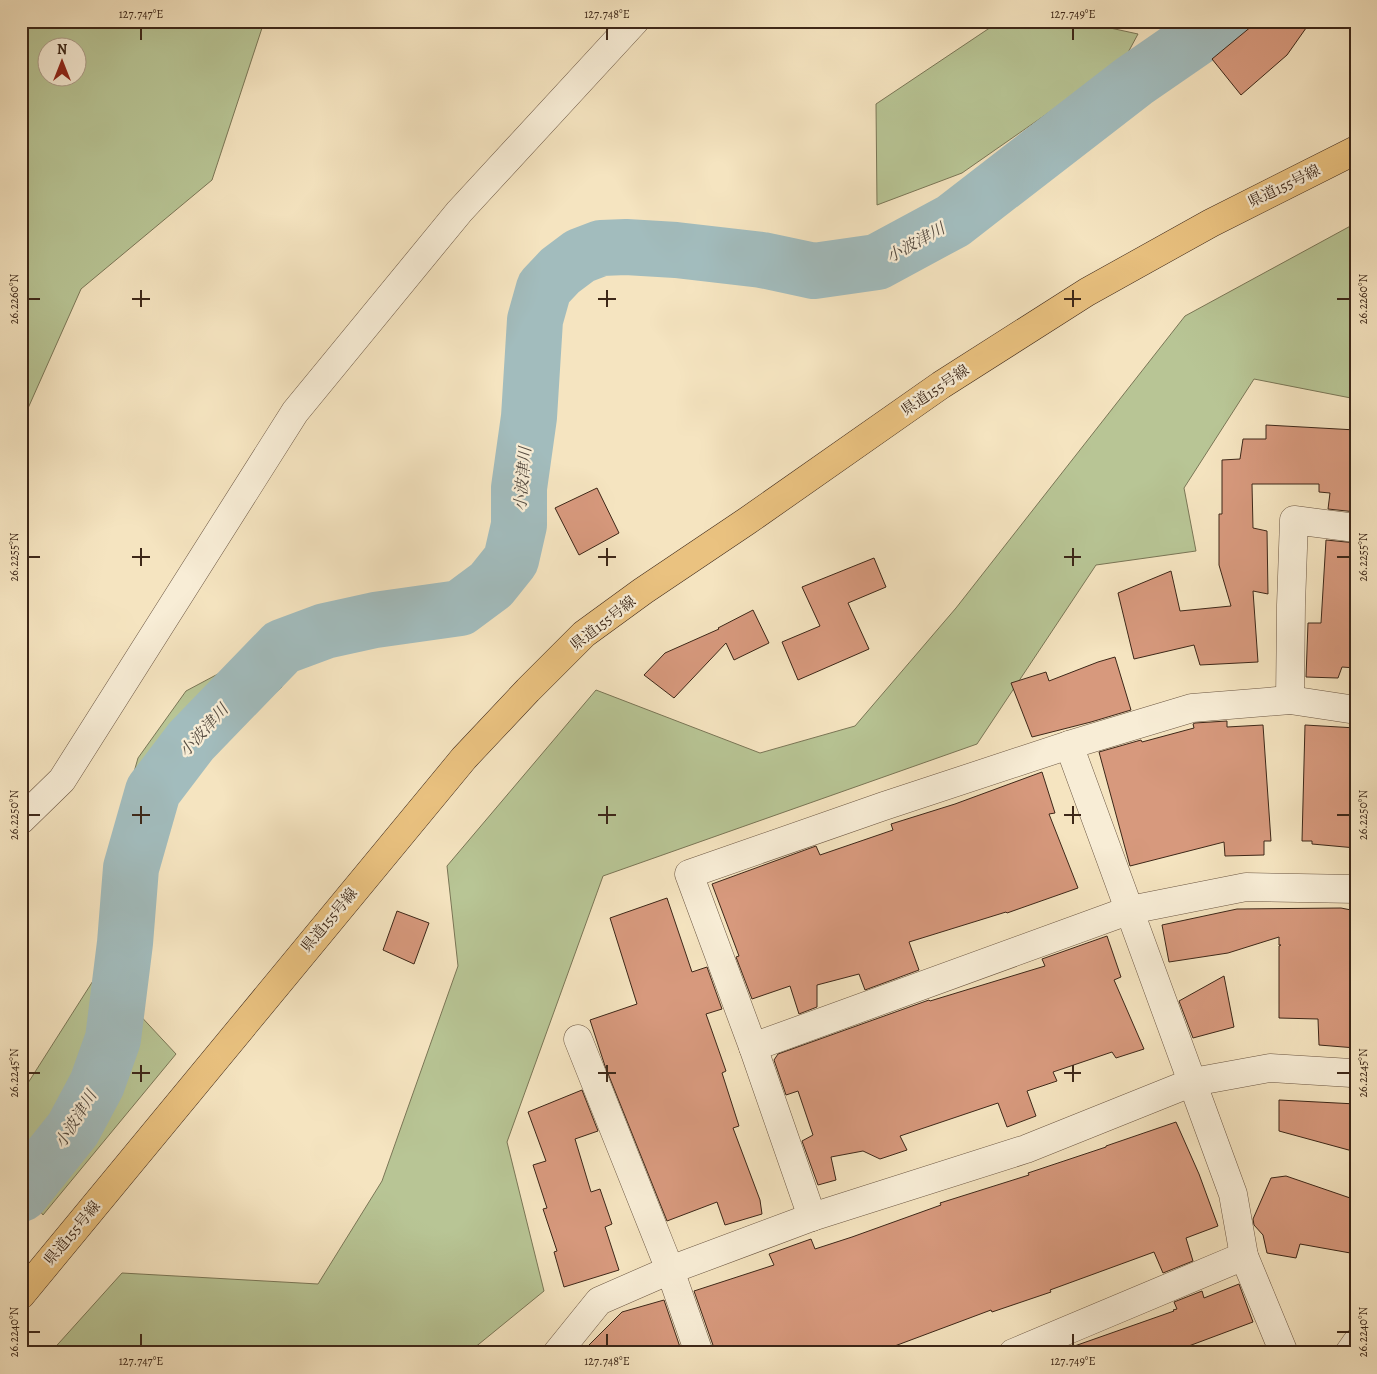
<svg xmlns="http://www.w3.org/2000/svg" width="1377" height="1374" font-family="Alegreya,'Noto Serif JP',serif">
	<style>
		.green { fill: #b8c595; stroke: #7a7656; fill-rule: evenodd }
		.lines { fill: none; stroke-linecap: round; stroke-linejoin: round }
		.river { stroke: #a2bcbd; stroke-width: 56 }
		.building { fill: #d7997d; stroke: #3d2718 }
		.minor-casing { stroke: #6b5642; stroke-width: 29 }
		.major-casing { stroke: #3d2718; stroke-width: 29 }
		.minor { stroke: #f8edd6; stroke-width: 28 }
		.major { stroke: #eac280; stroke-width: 28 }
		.ticks { fill: none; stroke: #3d2718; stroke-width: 2 }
		.labels { text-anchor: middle; stroke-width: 4.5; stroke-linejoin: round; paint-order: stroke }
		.street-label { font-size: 15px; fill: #3d2718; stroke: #f8edd6 }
		.water-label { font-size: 16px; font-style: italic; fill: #564c41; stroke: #f8edd6 }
		.neatline { fill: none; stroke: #3d2718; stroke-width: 2 }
		.ticks-label { font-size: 12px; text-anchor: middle; fill: #3d2718 }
	</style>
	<rect width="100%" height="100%" fill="#f5e4c0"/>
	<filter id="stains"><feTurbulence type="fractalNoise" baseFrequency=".004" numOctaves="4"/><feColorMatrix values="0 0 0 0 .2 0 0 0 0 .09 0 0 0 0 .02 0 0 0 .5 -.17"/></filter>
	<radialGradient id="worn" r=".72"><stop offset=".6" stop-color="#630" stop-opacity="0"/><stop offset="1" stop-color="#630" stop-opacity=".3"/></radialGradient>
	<g class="green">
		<path d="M21,21H270L262,28L212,180L81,289L21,424ZM48,48H78V78H48Z"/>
		<polygon points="1000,21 1078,21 1138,34 1124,60 962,173 877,205 876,104"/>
		<polygon points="1356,223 1356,399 1254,379 1184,488 1196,551 1096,565 977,744 603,876 507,1142 544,1291 468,1353 50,1353 122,1273 318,1284 382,1181 458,966 447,866 596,690 760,753 855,726 956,608 1185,316"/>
		<polygon points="261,651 282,687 200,756 162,811 135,1010 176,1054 43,1215 21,1186 21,1094 98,973 112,850 138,758 186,691"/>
	</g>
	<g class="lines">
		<polyline class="river" points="21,1194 73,1129 97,1084 113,1039 125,943 131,868 153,791 191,741 282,647 325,631 375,620 460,608 491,585 511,560 519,525 519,488 529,417 535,320 544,288 560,271 580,256 601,248 626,247 676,250 762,260 814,271 877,262 953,221 1134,81 1221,21"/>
	</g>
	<g class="building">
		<polygon points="1258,21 1311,21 1287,55 1241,95 1212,59"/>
		<polygon points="1266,425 1356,430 1356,512 1328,509 1330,493 1319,492 1319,484 1252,484 1253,528 1267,531 1268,594 1253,591 1258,662 1200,665 1194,645 1134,659 1118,593 1171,571 1180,611 1231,606 1219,565 1219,514 1222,514 1222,460 1240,459 1243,439 1266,439"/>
		<polygon points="597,488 619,533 579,555 555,508"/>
		<polygon points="1326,540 1356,543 1356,668 1342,667 1338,678 1306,677 1308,623 1321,623"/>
		<polygon points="874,558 886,587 848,603 869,649 798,680 782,642 820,626 802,587"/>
		<polygon points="753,610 769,643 734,660 726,643 674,698 644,675 665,653 719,629 718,628"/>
		<polygon points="1115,657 1131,710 1091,722 1032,737 1011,683 1046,672 1049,681 1098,662"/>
		<polygon points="1227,721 1227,727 1263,725 1271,841 1264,841 1264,855 1225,856 1224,842 1130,866 1099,752 1141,740 1142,742 1194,728 1193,724 1195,723"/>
		<polygon points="1305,725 1356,728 1356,848 1312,844 1312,841 1302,841"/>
		<polygon points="1042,772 1055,813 1049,814 1078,888 1007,913 1006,912 909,942 919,970 865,990 859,974 817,985 817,1007 799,1014 790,986 752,999 736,957 739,956 712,884 816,846 820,855 893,830 891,824 955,804"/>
		<polygon points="667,898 692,972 707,967 722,1009 706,1014 726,1071 722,1073 739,1126 733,1128 760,1200 762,1214 725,1225 717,1202 667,1221 605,1066 590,1020 637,1004 610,918"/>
		<polygon points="1341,908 1356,911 1356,1048 1319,1045 1318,1019 1279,1018 1279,946 1281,945 1279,945 1279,937 1228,953 1169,962 1162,925 1237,909"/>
		<polygon points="397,911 429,923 414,964 383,950"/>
		<polygon points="1107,936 1121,977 1114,980 1144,1049 1116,1058 1112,1052 1053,1072 1057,1081 1027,1091 1036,1116 1007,1127 998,1103 900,1136 907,1150 880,1159 863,1151 831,1157 836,1180 818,1185 802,1141 813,1135 798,1091 786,1095 774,1060 778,1054 929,1000 930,1001 1045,966 1042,959"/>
		<polygon points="1224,976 1234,1027 1193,1038 1179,1001"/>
		<polygon points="582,1090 598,1131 575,1139 591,1192 600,1189 612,1224 605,1227 619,1270 564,1287 554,1252 557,1251 543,1209 547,1208 533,1165 546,1161 528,1112"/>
		<polygon points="1279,1100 1356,1104 1356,1152 1279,1131"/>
		<polygon points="1176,1122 1199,1174 1218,1226 1186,1238 1193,1261 1163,1273 1154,1252 1050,1290 1051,1292 992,1312 991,1310 876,1353 714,1353 714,1348 694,1291 774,1265 769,1254 811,1239 815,1249 852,1237 941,1205 940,1203 1029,1175 1028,1173 1106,1147 1106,1146"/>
		<polygon points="1286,1176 1356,1200 1356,1254 1300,1244 1296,1258 1267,1253 1263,1235 1254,1225 1253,1219 1271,1178"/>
		<polygon points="1239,1284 1253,1322 1170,1353 1066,1353 1066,1349 1174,1311 1173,1310 1177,1309 1174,1302 1202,1291 1204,1298"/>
		<polygon points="664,1300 682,1353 581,1353 622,1312"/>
	</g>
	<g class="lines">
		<defs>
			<g id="minor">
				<polyline points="1290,700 1291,605 1294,520 1356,528"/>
				<polyline points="1069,745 1233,1194 1244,1256 1284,1353"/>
				<polyline points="21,820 62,780 295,412 459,212 635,21"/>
				<polyline points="578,1039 670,1270 699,1353"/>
				<polyline points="753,1047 1130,910 1246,887 1356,889"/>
				<polyline points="812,1217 753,1047 689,874 884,806 1069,745 1192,708 1290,700 1356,710"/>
				<polyline points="557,1353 599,1301 670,1270 812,1217 1026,1149 1193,1082 1270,1068 1351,1073 1356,1075"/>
				<polyline points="1013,1353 1244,1256"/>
				<polyline points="1349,1353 1356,1343"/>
			</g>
			<polyline id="major" points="21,1295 464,758 528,690 584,634 643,591 747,521 941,385 1087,292 1211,223 1356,150"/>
		</defs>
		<use href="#minor" class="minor-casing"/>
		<use href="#major" class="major-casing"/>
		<use href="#minor" class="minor"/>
		<use href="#major" class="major"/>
	</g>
	<path class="ticks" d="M141,28V40M607,28V40M1073,28V40M141,290V307M607,290V307M1073,290V307M28,299H40M132,299H150M598,299H616M1064,299H1081M1337,299H1350M141,548V566M607,548V566M1073,548V566M28,557H40M132,557H150M598,557H616M1064,557H1081M1337,557H1350M141,806V824M607,806V824M1073,806V824M28,815H40M132,815H150M598,815H616M1064,815H1081M1337,815H1350M141,1065V1082M607,1065V1082M1073,1065V1082M28,1073H40M132,1073H150M598,1073H616M1064,1073H1081M1337,1073H1350M28,1332H40M1337,1332H1350M141,1334V1346M607,1334V1346M1073,1334V1346"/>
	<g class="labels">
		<g class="street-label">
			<text transform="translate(1284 186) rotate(-26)" y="5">県道155号線</text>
			<text transform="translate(935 390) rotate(-34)" y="5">県道155号線</text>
			<text transform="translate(603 623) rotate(-38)" y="5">県道155号線</text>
			<text transform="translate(329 920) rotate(-50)" y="5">県道155号線</text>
			<text transform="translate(72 1233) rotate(-50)" y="5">県道155号線</text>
		</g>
		<g class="water-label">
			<text transform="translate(915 242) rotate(-29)" y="6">小波津川</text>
			<text transform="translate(522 479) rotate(-85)" y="6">小波津川</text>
			<text transform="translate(203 730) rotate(-48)" y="6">小波津川</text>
			<text transform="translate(75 1119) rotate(-58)" y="6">小波津川</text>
		</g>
	</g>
	<rect width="1377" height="1374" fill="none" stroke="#f5e4c0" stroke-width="55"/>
	<g transform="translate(62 62)"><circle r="24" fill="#f8edd6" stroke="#ad9e8a"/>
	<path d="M0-4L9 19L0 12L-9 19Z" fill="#8f2418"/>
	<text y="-8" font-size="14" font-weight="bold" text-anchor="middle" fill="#3d2718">N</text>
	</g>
	<rect x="28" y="28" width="1322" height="1318" class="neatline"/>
	<g class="ticks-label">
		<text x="141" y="18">127.747°E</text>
		<text x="607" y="18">127.748°E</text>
		<text x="1073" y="18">127.749°E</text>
		<text transform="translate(14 299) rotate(-90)" y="4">26.2260°N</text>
		<text transform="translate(1363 299) rotate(-90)" y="4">26.2260°N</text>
		<text transform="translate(14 557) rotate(-90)" y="4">26.2255°N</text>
		<text transform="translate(1363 557) rotate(-90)" y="4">26.2255°N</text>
		<text transform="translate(14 815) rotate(-90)" y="4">26.2250°N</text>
		<text transform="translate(1363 815) rotate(-90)" y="4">26.2250°N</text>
		<text transform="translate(14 1073) rotate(-90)" y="4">26.2245°N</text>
		<text transform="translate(1363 1073) rotate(-90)" y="4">26.2245°N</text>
		<text transform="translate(14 1332) rotate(-90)" y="4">26.2240°N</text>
		<text transform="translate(1363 1332) rotate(-90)" y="4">26.2240°N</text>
		<text x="141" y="1365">127.747°E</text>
		<text x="607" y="1365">127.748°E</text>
		<text x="1073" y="1365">127.749°E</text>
	</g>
	<rect width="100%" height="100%" filter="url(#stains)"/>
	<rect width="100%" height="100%" fill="url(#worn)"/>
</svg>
